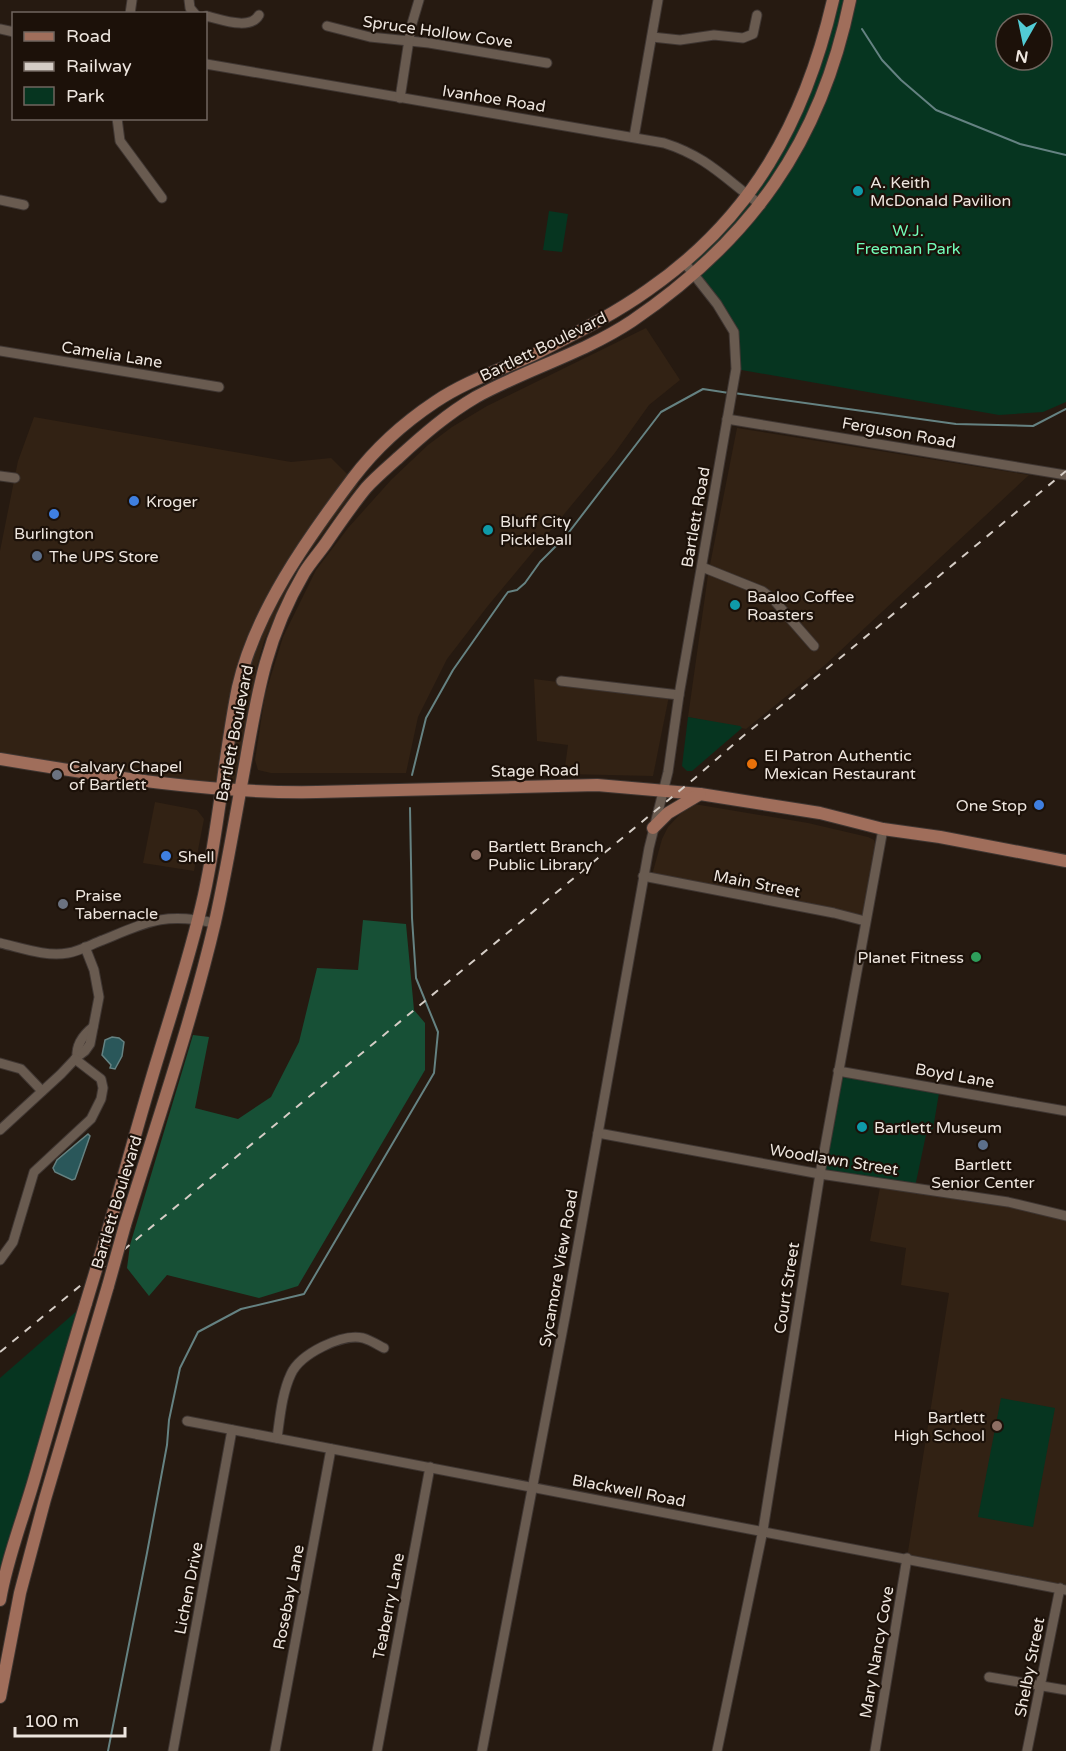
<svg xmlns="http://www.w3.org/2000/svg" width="1066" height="1751" font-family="'Varela Round',sans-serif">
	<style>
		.built { fill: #322214 }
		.green { fill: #063520; fill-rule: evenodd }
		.forest { fill: #175036 }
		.water { fill: #2a575a; stroke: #658282; stroke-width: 1.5 }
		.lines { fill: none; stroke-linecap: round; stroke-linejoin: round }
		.stream { stroke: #658282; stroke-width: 2 }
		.minor-casing { stroke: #3f3632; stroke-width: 11 }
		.major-casing { stroke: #3f3632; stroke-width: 14 }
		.minor { stroke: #695b50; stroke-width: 9 }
		.major { stroke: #a06e5b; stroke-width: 12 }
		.rail { stroke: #d5cdc6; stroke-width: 2; stroke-dasharray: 8 8; stroke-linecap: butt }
		.major-bridge-casing { stroke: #3f3632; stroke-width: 14; stroke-linecap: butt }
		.major-bridge { stroke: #a06e5b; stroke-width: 12 }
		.culture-dot { fill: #0f9aa8; stroke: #1c1109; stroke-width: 2 }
		.shop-dot { fill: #3f7fe0; stroke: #1c1109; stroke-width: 2 }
		.service-dot { fill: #5c6f8a; stroke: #1c1109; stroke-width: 2 }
		.food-dot { fill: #e8710a; stroke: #1c1109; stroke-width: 2 }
		.worship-dot { fill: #6b7280; stroke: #1c1109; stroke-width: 2 }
		.education-dot { fill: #8d6e63; stroke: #1c1109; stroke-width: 2 }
		.leisure-dot { fill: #2e9e5b; stroke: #1c1109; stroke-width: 2 }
		.labels { text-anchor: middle; stroke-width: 4.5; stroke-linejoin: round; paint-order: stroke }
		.street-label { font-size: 16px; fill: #eee6df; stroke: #1c1109 }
		.poi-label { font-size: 16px; fill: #eee6df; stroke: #1c1109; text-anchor: start }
		.park-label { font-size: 16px; fill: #72fcb8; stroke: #1c1109 }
	</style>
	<rect width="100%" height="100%" fill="#261a11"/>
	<g class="built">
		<polygon points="646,328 680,380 649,405 614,454 487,607 447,659 418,717 406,773 271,773 258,770 255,760 265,695 283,637 316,570 348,528 391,480 428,445 452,427 487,406"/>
		<polygon points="34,417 291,462 331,458 358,485 297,569 264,641 256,670 234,788 0,759 0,551 18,461"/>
		<polygon points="737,428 1029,475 825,665 746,729 688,717 708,575"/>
		<polygon points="534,679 669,696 653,776 564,774 568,745 537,741"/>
		<polygon points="155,802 197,810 204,819 194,871 143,863"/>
		<polygon points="694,804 808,823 868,837 874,840 877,847 864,915 652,875 662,839 668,827 687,807"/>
		<polygon points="881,1182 1066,1216 1066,1590 907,1558 949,1293 901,1285 906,1248 870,1241"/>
	</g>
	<g class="green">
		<path d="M833,0H1066V402L1043,412L999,415L736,369L734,332L684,262L723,224L785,138ZM1006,24H1042V60H1006Z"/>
		<polygon points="549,211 568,214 562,252 543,250"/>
		<polygon points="688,717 740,726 742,728 692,771 687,771 682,766"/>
		<polygon points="838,1071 940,1087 933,1129 927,1130 915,1187 820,1174"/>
		<polygon points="86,1303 0,1600 0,1378"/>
		<polygon points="1001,1398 1055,1408 1033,1527 978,1517"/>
	</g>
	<polygon class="forest" points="363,920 406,924 414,1010 425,1023 425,1070 298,1286 259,1298 167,1275 149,1296 127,1268 130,1245 193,1035 209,1037 195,1108 238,1119 271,1097 299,1042 317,968 358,970"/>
	<g class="water">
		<polygon points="112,1037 119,1038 124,1042 122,1056 115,1069 110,1068 111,1065 102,1055 105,1040"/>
		<polygon points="88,1134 90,1136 75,1179 72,1180 55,1172 53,1168 57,1160"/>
	</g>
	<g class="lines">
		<g class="stream">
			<polyline points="862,29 882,60 901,80 936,110 1020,144 1066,155"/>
			<polyline points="734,393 956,424 1033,426 1066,409"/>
			<polyline points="412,775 426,718 453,670 505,596 508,592 517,590 525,583 540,562 566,536 661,412 703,389 729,393"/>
			<polyline points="108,1751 147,1553 167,1445 169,1420 180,1368 198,1332 241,1309 304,1294 434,1073 438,1032 416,978 412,918 410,808"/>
		</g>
		<defs>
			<g id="minor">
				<polyline points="189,0 190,8 195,14"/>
				<polyline points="130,14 132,0"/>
				<path d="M206,16C220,19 250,31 259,15"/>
				<polyline points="327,26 370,37 429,43 547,63"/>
				<polyline points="0,29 14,32"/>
				<polyline points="652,37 680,40 714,35 743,38 753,34 757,15"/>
				<path d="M206,64L664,143C708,157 725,179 761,205"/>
				<polyline points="400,98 411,27 419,0"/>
				<polyline points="117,118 120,141 162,198"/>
				<polyline points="634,137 658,0"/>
				<polyline points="0,200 24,205"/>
				<polyline points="0,351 219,387"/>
				<polyline points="727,419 1066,475"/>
				<polyline points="0,476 15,478"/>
				<polyline points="702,567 762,591 773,599 814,646"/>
				<polyline points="561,681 679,695"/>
				<polyline points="643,876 834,913 865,921"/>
				<path d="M0,943C22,948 46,957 68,953C80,951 92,944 103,940C147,922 165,912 214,923"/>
				<path d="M77,1057C76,1044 83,1035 93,1027"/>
				<polyline points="0,1063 21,1069 42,1091"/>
				<polyline points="838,1071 1066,1111"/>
				<polyline points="0,1130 61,1074 77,1057 85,1051 90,1044 99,997 94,970 85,947"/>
				<polyline points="598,1133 820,1174 1008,1202 1066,1216"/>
				<polyline points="0,1260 13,1242 34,1172 91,1119 101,1099 103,1088 101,1079 75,1059"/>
				<polyline points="187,1421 1066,1590"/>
				<path d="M277,1438C280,1417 282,1393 291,1374C300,1354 342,1333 363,1338C370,1340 378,1345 384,1348"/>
				<polyline points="989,1677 1066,1690"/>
				<polyline points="173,1751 232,1430"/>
				<polyline points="275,1751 331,1449"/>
				<polyline points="377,1751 430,1467"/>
				<polyline points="482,1751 566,1312 649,848 668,772 679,695 736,369 734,332 717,304 684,262"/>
				<polyline points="717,1751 763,1530 820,1174 883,829"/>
				<polyline points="875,1751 907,1558"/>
				<polyline points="1027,1751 1060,1588"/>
			</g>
			<g id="major">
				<path d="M0,759C102,776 214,794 317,792L597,785L700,794L820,813L883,829L940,837L1066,861"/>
				<polyline points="653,828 668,813 700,794"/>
				<path d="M111,1220C127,1165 142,1109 159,1054C175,1001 192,949 204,895C219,827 224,756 238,687C255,612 307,539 353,478C375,449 405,422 435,402C466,381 503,369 537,353C574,334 613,315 648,290C752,218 805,121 833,0"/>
				<path d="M125,1225C156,1125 191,1024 215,922C227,868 236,813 246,759C258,689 267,636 304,573C310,563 319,553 326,543C339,524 352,505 366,488C376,477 388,467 399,457C423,435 447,414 476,397C527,369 584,353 632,321C751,240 821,142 850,0"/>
				<path d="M0,1600C7,1559 22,1521 34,1480C51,1421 68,1362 86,1303"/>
				<polyline points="0,1697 20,1593 45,1499 108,1286"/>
			</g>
		</defs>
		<use href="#minor" class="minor-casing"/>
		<use href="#major" class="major-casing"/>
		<use href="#minor" class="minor"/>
		<use href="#major" class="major"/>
		<polyline class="rail" points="0,1352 695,778 742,737 840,658 1066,471"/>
		<defs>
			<g id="major-bridge">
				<polyline points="108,1286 125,1225"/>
				<polyline points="86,1303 111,1220"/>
			</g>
		</defs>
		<use href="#major-bridge" class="major-bridge-casing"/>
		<use href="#major-bridge" class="major-bridge"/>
	</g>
	<g class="culture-dot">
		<circle cx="858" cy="191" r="6"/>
		<circle cx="488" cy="530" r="6"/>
		<circle cx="735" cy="605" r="6"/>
		<circle cx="862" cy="1127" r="6"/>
	</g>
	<g class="shop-dot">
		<circle cx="134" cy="501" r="6"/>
		<circle cx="54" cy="514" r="6"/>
		<circle cx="1039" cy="805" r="6"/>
		<circle cx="166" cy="856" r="6"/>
	</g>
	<g class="service-dot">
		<circle cx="37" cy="556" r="6"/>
		<circle cx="983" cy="1145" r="6"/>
	</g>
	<circle class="food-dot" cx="752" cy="764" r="6"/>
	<g class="worship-dot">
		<circle cx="57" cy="775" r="6"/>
		<circle cx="63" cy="904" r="6"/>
	</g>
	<g class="education-dot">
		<circle cx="476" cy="855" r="6"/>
		<circle cx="997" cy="1426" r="6"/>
	</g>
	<circle class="leisure-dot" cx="976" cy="957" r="6"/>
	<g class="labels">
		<g class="street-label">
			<text transform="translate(438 31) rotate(8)" y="6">Spruce Hollow Cove</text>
			<text transform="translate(494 98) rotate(9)" y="6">Ivanhoe Road</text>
			<text transform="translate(543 346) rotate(-26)" y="6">Bartlett Boulevard</text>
			<text transform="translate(112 354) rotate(9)" y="6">Camelia Lane</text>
			<text transform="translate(899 432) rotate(10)" y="6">Ferguson Road</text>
			<text transform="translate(695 517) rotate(-80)" y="6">Bartlett Road</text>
			<text transform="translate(234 733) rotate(-79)" y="6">Bartlett Boulevard</text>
			<text transform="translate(535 770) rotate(-1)" y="6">Stage Road</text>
			<text transform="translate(757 883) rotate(11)" y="6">Main Street</text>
			<text transform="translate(955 1075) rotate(10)" y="6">Boyd Lane</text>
			<text transform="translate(834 1159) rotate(9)" y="6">Woodlawn Street</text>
			<text transform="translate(116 1202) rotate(-73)" y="6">Bartlett Boulevard</text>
			<text transform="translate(558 1268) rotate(-80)" y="6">Sycamore View Road</text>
			<text transform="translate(786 1288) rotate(-81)" y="6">Court Street</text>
			<text transform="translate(629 1490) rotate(11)" y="6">Blackwell Road</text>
			<text transform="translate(188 1588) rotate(-79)" y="6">Lichen Drive</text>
			<text transform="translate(288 1597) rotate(-79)" y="6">Rosebay Lane</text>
			<text transform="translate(388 1606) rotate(-79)" y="6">Teaberry Lane</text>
			<text transform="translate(876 1652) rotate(-80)" y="6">Mary Nancy Cove</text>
			<text transform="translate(1029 1667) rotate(-79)" y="6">Shelby Street</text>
		</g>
		<g class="poi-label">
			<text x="870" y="188">A. Keith<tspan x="870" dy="18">McDonald Pavilion</tspan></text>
			<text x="146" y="507">Kroger</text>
			<text x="500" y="527">Bluff City<tspan x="500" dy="18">Pickleball</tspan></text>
			<text x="54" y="539" text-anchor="middle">Burlington</text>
			<text x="49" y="562">The UPS Store</text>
			<text x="747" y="602">Baaloo Coffee<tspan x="747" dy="18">Roasters</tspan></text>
			<text x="764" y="761">El Patron Authentic<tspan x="764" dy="18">Mexican Restaurant</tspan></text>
			<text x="69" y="772">Calvary Chapel<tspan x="69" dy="18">of Bartlett</tspan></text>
			<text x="1027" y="811" text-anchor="end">One Stop</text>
			<text x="488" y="852">Bartlett Branch<tspan x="488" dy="18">Public Library</tspan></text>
			<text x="178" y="862">Shell</text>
			<text x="75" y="901">Praise<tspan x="75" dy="18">Tabernacle</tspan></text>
			<text x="964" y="963" text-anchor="end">Planet Fitness</text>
			<text x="874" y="1133">Bartlett Museum</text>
			<text x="983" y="1170" text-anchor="middle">Bartlett<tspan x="983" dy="18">Senior Center</tspan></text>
			<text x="985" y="1423" text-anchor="end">Bartlett<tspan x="985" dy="18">High School</tspan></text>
		</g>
		<g class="park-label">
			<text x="908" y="236">W.J.<tspan x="908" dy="18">Freeman Park</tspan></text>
		</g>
	</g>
	<rect x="12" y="12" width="195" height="108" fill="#1c1109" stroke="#70665f" stroke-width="1.5"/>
	<rect x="24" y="32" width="30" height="9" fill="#a06e5b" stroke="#70665f" stroke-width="1.5"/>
	<text x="66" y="42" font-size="18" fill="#eee6df">Road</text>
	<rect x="24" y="62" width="30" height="9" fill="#d5cdc6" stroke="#70665f" stroke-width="1.5"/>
	<text x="66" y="72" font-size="18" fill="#eee6df">Railway</text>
	<rect x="24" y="87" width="30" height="18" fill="#063520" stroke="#70665f" stroke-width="1.5"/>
	<text x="66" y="102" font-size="18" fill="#eee6df">Park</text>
	<g transform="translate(1024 42) rotate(189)"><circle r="28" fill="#1c1109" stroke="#70665f" stroke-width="1.5"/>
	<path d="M0-4.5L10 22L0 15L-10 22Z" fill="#52ccd5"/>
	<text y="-9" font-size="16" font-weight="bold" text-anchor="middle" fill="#eee6df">N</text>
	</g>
	<path d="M15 1727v9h110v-9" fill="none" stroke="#eee6df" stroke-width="3"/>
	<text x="24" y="1727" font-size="18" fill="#eee6df" stroke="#1c1109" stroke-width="4.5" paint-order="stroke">100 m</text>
</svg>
